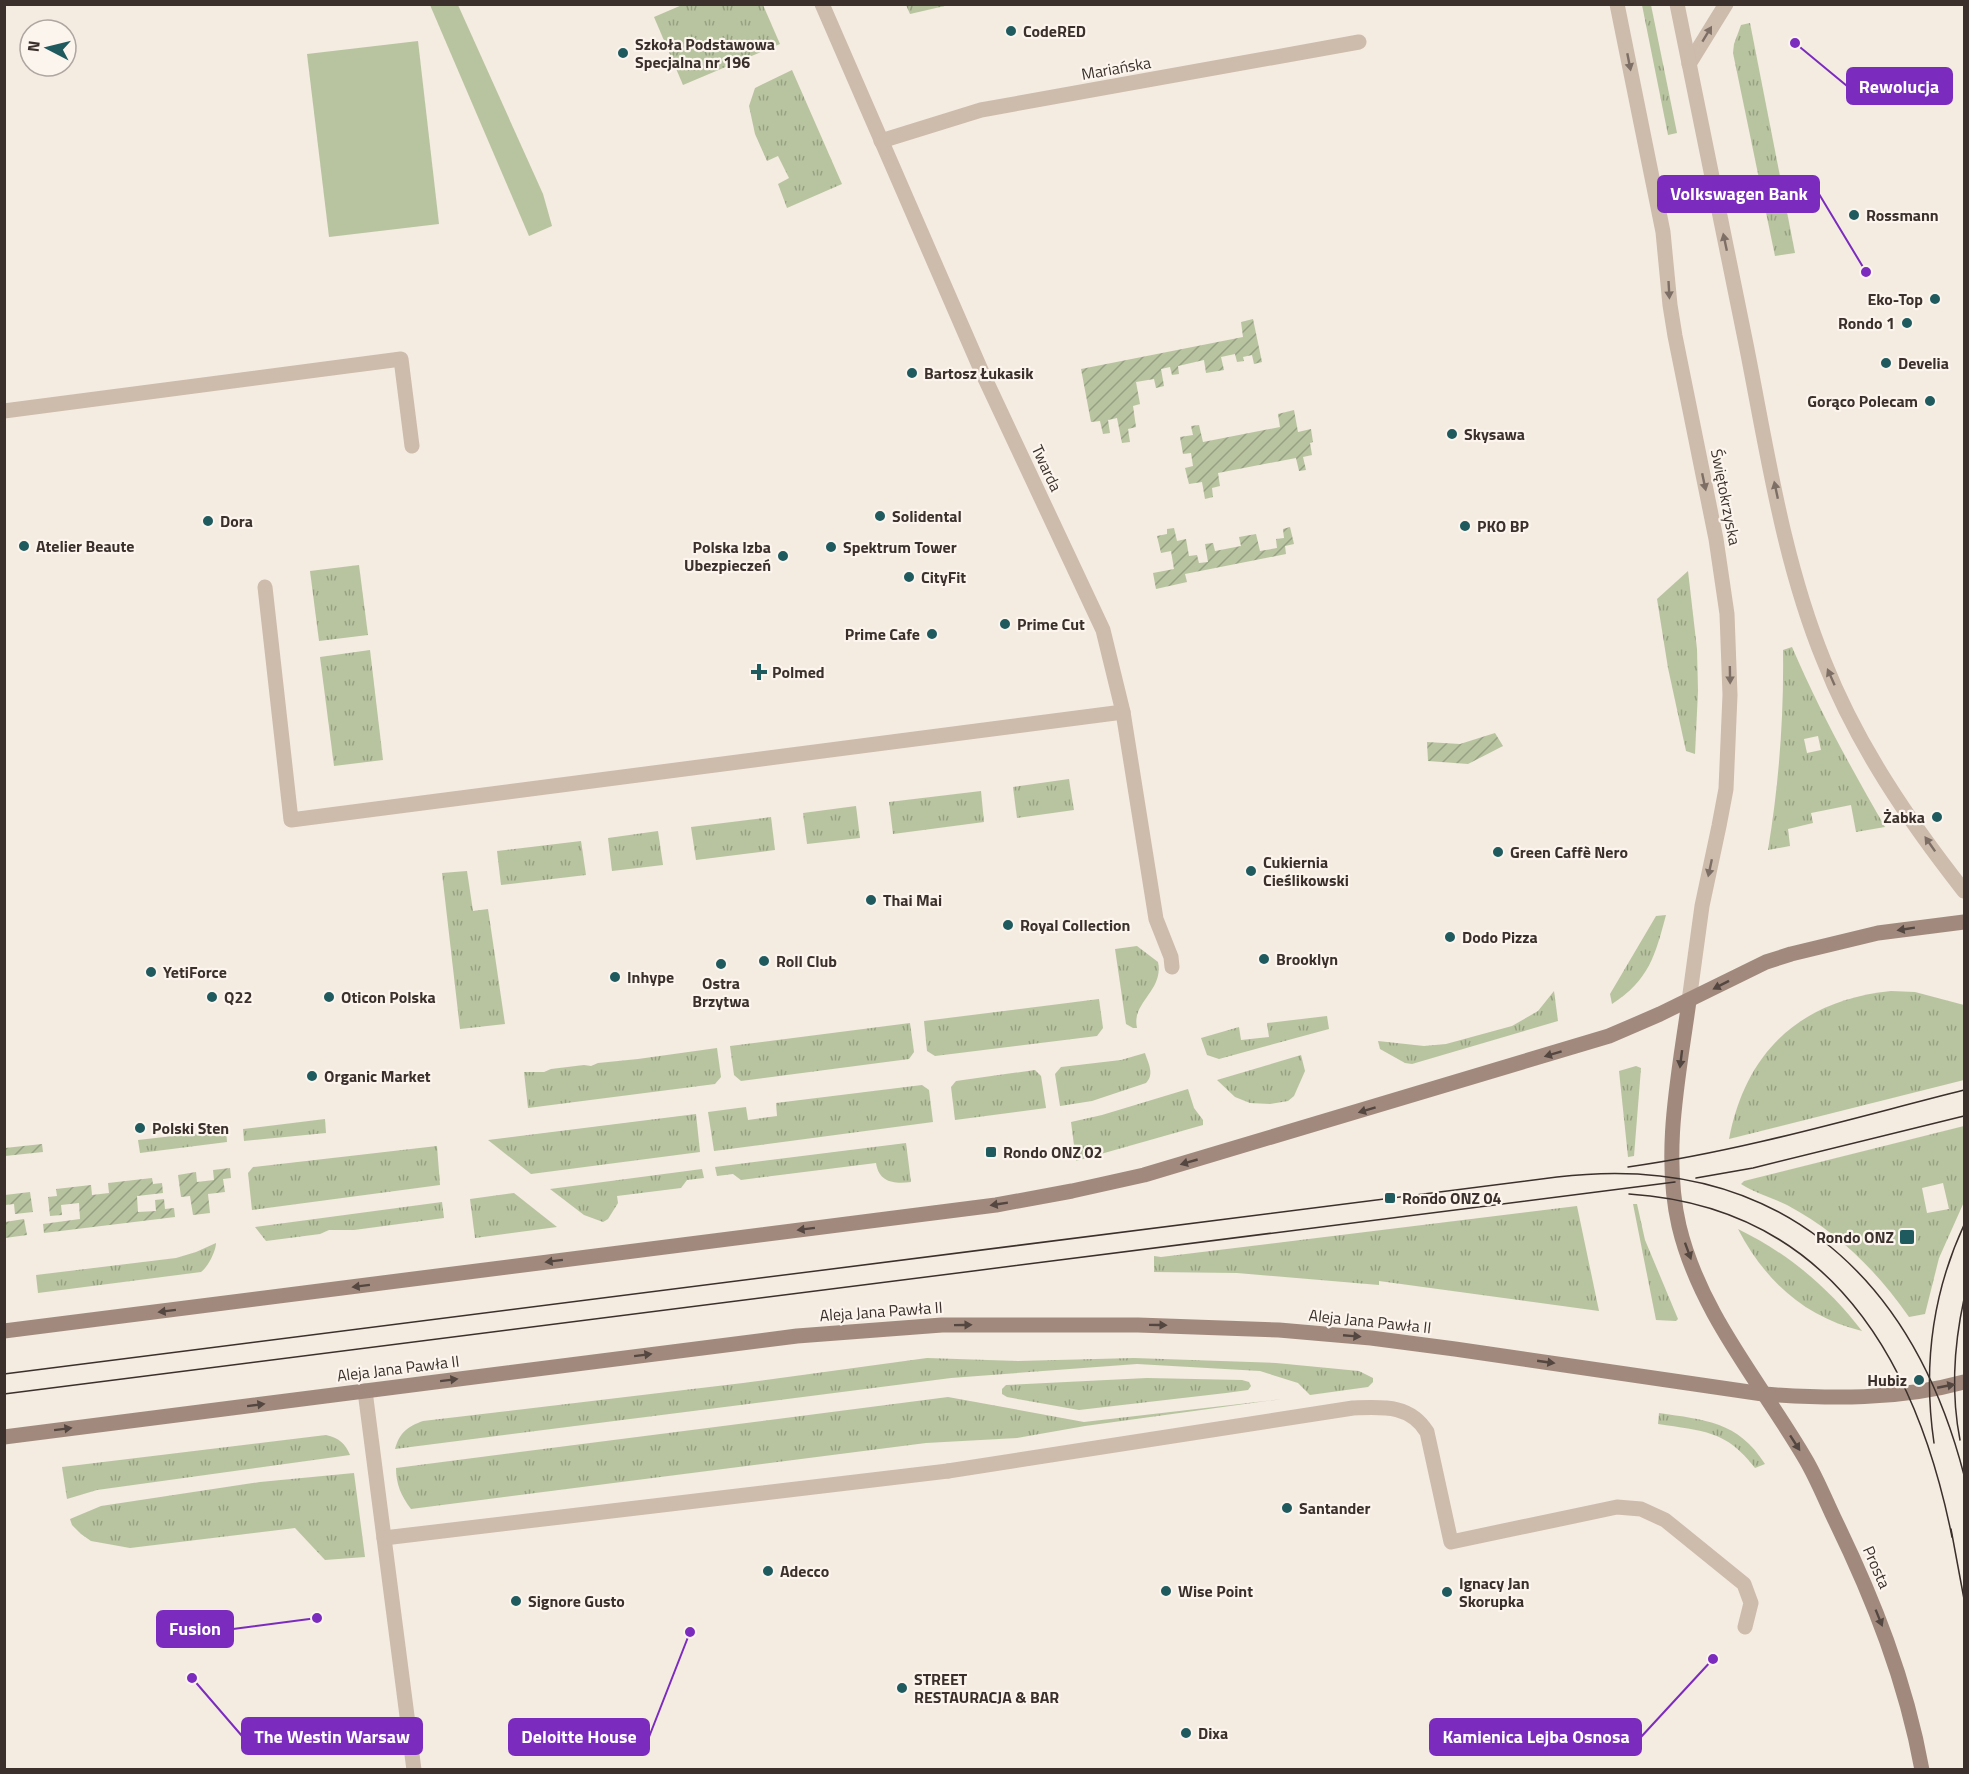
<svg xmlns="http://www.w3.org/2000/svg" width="1969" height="1774" font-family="'Titillium Web',sans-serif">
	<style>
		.grass { fill: url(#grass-tufts); fill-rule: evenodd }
		.garden { fill: url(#garden-furrows) }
		.pitch { fill: #b8c4a0 }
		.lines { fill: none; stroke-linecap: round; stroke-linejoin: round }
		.service { stroke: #cdbbac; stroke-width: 15 }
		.minor { stroke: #cdbbac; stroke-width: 15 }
		.tertiary { stroke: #cdbbac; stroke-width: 15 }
		.secondary { stroke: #a18a7d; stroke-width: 15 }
		.tram { stroke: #3b302b; stroke-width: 1.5 }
		.oneway { fill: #7d6f65 }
		.oneway2 { fill: #544640 }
		.poi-dot { fill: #1f5a5e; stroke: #fbf5ee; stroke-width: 2 }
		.labels { text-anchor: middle; stroke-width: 4.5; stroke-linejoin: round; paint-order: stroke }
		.poi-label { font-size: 16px; font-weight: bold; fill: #3b302b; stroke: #fbf5ee; text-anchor: start }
		.street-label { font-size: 16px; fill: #3b302b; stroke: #fbf5ee }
		.leader { fill: none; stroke: #7b2cbf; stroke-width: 2 }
		.callout-dot { fill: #7b2cbf; stroke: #fbf5ee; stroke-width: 2 }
		.callout { fill: #7b2cbf; stroke: #7b2cbf; stroke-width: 2 }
		.callout-label { font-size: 18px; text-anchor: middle; font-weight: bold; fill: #fff }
	</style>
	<defs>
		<pattern id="grass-tufts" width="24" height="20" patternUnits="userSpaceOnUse" patternTransform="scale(1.5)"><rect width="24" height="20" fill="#b8c4a0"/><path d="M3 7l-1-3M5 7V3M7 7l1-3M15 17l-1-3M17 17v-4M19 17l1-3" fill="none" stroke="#97a083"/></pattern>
		<pattern id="garden-furrows" width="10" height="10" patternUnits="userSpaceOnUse" patternTransform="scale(1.5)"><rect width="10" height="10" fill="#b8c4a0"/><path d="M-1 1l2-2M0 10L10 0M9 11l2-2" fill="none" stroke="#97a083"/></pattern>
	</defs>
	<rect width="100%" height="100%" fill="#f4ebe1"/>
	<g class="grass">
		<polygon points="682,5 763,5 780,44 683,85 654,17"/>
		<polygon points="906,5 949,5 910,14"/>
		<polygon points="1642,5 1651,5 1677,133 1668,135"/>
		<polygon points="1750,23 1795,253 1775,256 1733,53 1734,44 1741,25"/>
		<polygon points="792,70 842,184 787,208 778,184 789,178 778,156 767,161 755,134 749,106 755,88"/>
		<polygon points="359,565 368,635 319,641 310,571"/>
		<polygon points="1688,571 1697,649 1698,691 1695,754 1686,751 1668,668 1657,599"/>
		<path d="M1792,647C1819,710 1851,768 1885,827L1856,832L1851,805L1811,813L1813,823L1788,829L1790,846L1768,850C1779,783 1784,717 1783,650ZM1818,736L1821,750L1807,753L1804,739Z"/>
		<polygon points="370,650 383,760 334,766 320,657"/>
		<polygon points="1069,779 1074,810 1017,818 1013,787"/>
		<polygon points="981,791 984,822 893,834 889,802"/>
		<polygon points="856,806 860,838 807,844 803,813"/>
		<polygon points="771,817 775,850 696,860 691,827"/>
		<polygon points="658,831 663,865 612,871 608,838"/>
		<polygon points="581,841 586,875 501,885 497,851"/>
		<polygon points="467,871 473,911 488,909 505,1024 460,1029 442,873"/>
		<path d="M1666,915C1655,956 1649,980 1612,1004L1610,994L1656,916Z"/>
		<path d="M1137,946L1158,962C1164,991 1131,1002 1137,1028H1133L1126,1024L1115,949Z"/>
		<polygon points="1554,991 1558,1021 1412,1064 1405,1063 1380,1049 1378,1041 1424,1046 1446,1044 1512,1026 1538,1011"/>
		<path d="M1891,991L1915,992L1964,1005V1080L1729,1139C1746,1050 1802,1000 1891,991Z"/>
		<polygon points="1099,999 1103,1028 1097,1036 935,1056 927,1051 924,1021"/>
		<polygon points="1327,1016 1329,1029 1219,1059 1207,1055 1201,1038 1239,1027 1241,1040 1269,1037 1267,1023"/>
		<polygon points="910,1023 914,1052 909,1059 741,1081 734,1075 730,1046"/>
		<polygon points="717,1048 721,1077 715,1084 528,1108 524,1072 544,1072 551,1069 584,1065 591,1066 598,1063 638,1059"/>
		<path d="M1145,1053C1148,1063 1155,1074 1146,1083L1092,1101L1060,1106L1055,1074L1061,1067L1121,1060Z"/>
		<polygon points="1301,1055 1305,1071 1294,1096 1288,1101 1270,1104 1250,1103 1235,1097 1217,1080"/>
		<polygon points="1636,1066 1641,1068 1634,1156 1628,1157 1619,1071"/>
		<polygon points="1035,1070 1041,1076 1046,1108 955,1120 951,1087 956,1081"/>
		<polygon points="922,1085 929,1090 933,1122 714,1151 708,1112 746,1107 748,1120 777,1116 776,1103"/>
		<polygon points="1188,1089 1194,1108 1203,1120 1203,1125 1076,1161 1071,1122 1102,1115"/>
		<polygon points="696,1114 700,1152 531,1174 488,1140"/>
		<polygon points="325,1119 326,1133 244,1141 243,1129"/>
		<path d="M1964,1126V1202L1939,1258L1925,1314L1909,1317C1876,1270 1838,1232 1787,1205C1773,1198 1755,1193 1741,1184L1744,1181ZM1943,1183L1949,1209L1927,1213L1922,1188Z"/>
		<polygon points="226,1130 227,1142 140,1153 138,1140"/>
		<path d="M906,1143L911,1182C895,1184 879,1183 876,1163L741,1180L733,1174L717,1176L715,1167Z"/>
		<polygon points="437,1146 440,1185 252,1210 248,1173 253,1167"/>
		<polygon points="702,1169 704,1178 687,1180 681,1188 617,1196 618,1203 608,1219 603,1222 584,1215 550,1189"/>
		<polygon points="514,1193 557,1227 475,1238 470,1199"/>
		<polygon points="442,1202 444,1218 354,1230 329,1230 320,1234 266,1241 255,1227"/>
		<polygon points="1633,1204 1637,1204 1645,1240 1678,1319 1676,1321 1656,1320"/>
		<polygon points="1577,1206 1599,1311 1379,1281 1379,1285 1237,1273 1154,1272 1154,1256 1161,1257"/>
		<path d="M1738,1229C1789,1254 1828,1287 1862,1331C1805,1317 1765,1281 1738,1229Z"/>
		<path d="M216,1243C216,1251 208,1267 201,1272L38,1293L36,1275L176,1258L196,1252Z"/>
		<path d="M927,1358L1018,1361L1134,1358L1276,1363L1359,1371L1373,1378V1382L1368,1387L1310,1395L1298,1383L1260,1371L1137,1364L951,1378L395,1449C400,1432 407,1427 423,1421L743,1383Z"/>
		<polygon points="1147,1378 1242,1380 1249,1382 1251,1386 1248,1390 1226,1393 1079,1410 1007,1397 1002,1394 1002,1389 1006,1385"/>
		<path d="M948,1397L1084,1422L1282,1399L1085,1426L1017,1438L926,1443L411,1509C401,1496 396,1484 396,1468Z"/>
		<path d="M1659,1413C1705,1420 1738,1421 1765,1464L1755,1468C1726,1430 1703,1431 1658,1424Z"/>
		<path d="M326,1435C339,1438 345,1443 350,1455L97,1490L67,1499L62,1467Z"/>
		<polygon points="354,1473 365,1557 325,1560 295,1528 130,1548 91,1541 81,1534 72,1525 70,1519 101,1506 260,1482"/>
	</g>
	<g class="garden">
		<polygon points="1253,319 1262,362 1254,364 1252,355 1243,357 1244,361 1237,362 1235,354 1221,357 1224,370 1206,373 1204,360 1178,366 1179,374 1172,375 1170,367 1161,369 1164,386 1156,388 1154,379 1136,382 1140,404 1133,406 1136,427 1128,429 1130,442 1122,443 1117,418 1108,420 1110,433 1103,434 1100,421 1091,422 1081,369 1243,337 1241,322"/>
		<polygon points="1294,410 1298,432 1311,429 1313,442 1310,443 1312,455 1303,457 1306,470 1299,471 1296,458 1218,473 1220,486 1212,488 1213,497 1205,499 1202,482 1189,484 1185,468 1193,466 1191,453 1183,454 1180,437 1193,435 1191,426 1199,425 1203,442 1280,427 1278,414"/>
		<polygon points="1290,527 1294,544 1285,546 1286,554 1185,574 1187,582 1156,589 1153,573 1174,569 1171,551 1161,553 1157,536 1167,534 1167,529 1174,528 1177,541 1186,539 1189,556 1197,555 1199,563 1208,562 1205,544 1213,543 1215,551 1241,546 1239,537 1256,534 1260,551 1277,548 1276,539 1284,538 1283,529"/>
		<polygon points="1495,733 1503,746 1468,764 1428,761 1427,742 1460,744"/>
		<polygon points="42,1144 43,1152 5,1156 5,1148"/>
		<polygon points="230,1168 231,1178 223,1179 225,1192 208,1194 210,1213 193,1215 190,1196 181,1197 178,1175 196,1172 197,1182 214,1180 213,1170"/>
		<polygon points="152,1178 153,1184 162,1183 163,1193 137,1196 138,1212 156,1211 155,1200 164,1199 165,1209 174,1208 175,1217 44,1233 43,1224 80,1219 79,1203 61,1205 62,1215 50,1216 48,1197 57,1196 56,1189 91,1185 92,1195 109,1193 108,1183"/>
		<polygon points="30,1192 33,1212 15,1214 14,1204 5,1205 5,1195"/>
		<polygon points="24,1219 27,1235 5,1238 5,1222"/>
	</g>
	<g class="pitch">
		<polygon points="430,5 458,5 543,194 552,226 529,236"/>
		<polygon points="418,41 439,224 329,237 307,54"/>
	</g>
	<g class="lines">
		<g class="service">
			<polyline points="265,587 291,820 1123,712"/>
			<polyline points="365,1391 414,1770"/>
			<polyline points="384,1538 948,1471"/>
		</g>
		<g class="minor">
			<polyline points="822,4 981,370 1103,630 1123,712 1156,919 1171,957 1172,967"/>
			<polyline points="1689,64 1726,4"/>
			<polyline points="881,141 981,110 1359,42"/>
			<polyline points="4,411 401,359 412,446"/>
			<path d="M948,1471L1353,1408C1382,1407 1410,1404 1427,1432L1451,1542L1617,1507L1641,1509L1665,1520L1744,1584L1751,1603L1745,1627"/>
		</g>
		<g class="tertiary">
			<polyline points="1617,4 1663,232 1670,305 1675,336 1716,539 1727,614 1730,695 1726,789 1719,826 1702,906 1689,1001"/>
			<path d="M1677,4C1700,118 1724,231 1746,344C1767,450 1783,561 1824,661C1857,745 1909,821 1964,891"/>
		</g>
		<g class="secondary">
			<path d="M1689,1001C1679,1075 1662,1152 1679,1226C1700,1314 1762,1384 1806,1460C1817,1479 1825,1499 1834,1518C1873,1598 1906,1681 1922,1770"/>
			<polyline points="4,1331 996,1205 1072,1191 1144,1175 1609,1036 1660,1014 1766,962 1791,954 1878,933 1964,922"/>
			<path d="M4,1437L797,1336L942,1325H1138L1279,1330L1371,1338L1455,1349L1763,1394C1830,1399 1899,1400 1964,1382"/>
		</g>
		<g class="tram">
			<path d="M1628,1167C1742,1151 1853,1118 1964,1090"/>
			<polyline points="1696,1178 1753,1168 1964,1116"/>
			<path d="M1629,1194C1829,1207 1916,1358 1952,1537"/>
			<path d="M4,1374L1557,1177C1773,1151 1911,1271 1964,1475"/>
			<polyline points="4,1394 1675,1182"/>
			<path d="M1960,1440C1951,1394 1954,1345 1964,1299"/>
			<path d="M1934,1443C1923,1368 1932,1294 1964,1225"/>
			<polyline points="1951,1529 1964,1599"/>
		</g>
	</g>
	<defs><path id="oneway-solid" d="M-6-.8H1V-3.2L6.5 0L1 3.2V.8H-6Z" transform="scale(1.5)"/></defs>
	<g class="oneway">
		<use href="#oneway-solid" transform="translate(1707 34) rotate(-59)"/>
		<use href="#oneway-solid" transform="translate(1629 62) rotate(79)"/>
		<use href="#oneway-solid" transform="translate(1725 242) rotate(-102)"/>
		<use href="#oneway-solid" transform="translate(1669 290) rotate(87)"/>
		<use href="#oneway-solid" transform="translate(1704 482) rotate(78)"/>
		<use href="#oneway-solid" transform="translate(1776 490) rotate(-102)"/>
		<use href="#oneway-solid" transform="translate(1730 675) rotate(89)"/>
		<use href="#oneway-solid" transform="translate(1831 677) rotate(-114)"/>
		<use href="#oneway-solid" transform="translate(1930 844) rotate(-125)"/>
		<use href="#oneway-solid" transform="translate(1710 868) rotate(102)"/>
	</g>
	<g class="oneway2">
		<use href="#oneway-solid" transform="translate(1906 929) rotate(171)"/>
		<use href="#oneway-solid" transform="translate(1721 985) rotate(153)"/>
		<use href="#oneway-solid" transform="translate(1553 1054) rotate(163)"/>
		<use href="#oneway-solid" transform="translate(1681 1059) rotate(97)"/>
		<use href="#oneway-solid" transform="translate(1367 1110) rotate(163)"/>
		<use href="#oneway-solid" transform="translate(1189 1162) rotate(164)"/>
		<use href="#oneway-solid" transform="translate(999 1204) rotate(171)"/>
		<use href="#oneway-solid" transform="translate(806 1229) rotate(173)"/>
		<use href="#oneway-solid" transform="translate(1688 1251) rotate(70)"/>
		<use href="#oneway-solid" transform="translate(554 1261) rotate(173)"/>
		<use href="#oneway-solid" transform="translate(361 1286) rotate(173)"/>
		<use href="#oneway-solid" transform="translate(167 1311) rotate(173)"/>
		<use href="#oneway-solid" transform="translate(963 1325) rotate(-1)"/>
		<use href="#oneway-solid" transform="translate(1158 1325) rotate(1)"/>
		<use href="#oneway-solid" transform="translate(1352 1336) rotate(5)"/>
		<use href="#oneway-solid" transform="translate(643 1355) rotate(-7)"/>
		<use href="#oneway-solid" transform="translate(1546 1362) rotate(8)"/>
		<use href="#oneway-solid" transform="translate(449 1380) rotate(-7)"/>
		<use href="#oneway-solid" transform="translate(1946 1386) rotate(-11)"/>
		<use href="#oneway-solid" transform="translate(256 1405) rotate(-7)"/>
		<use href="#oneway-solid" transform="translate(63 1429) rotate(-7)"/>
		<use href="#oneway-solid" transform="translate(1795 1443) rotate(57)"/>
		<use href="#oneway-solid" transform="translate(1879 1618) rotate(68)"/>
	</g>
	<g class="poi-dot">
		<circle cx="1011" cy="31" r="6"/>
		<circle cx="623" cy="53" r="6"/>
		<circle cx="1854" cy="215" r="6"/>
		<circle cx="1935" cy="299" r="6"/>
		<circle cx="1907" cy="323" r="6"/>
		<circle cx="1886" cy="363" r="6"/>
		<circle cx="912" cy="373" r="6"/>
		<circle cx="1930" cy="401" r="6"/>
		<circle cx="1452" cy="434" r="6"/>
		<circle cx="880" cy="516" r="6"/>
		<circle cx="208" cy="521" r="6"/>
		<circle cx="1465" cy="526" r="6"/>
		<circle cx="24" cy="546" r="6"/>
		<circle cx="831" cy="547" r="6"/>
		<circle cx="783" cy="556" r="6"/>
		<circle cx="909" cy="577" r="6"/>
		<circle cx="1005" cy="624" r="6"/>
		<circle cx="932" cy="634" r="6"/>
		<path d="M756 663h6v6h6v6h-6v6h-6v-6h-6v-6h6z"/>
		<circle cx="1937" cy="817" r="6"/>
		<circle cx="1498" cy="852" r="6"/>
		<circle cx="1251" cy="871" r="6"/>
		<circle cx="871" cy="900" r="6"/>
		<circle cx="1008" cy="925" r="6"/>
		<circle cx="1450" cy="937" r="6"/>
		<circle cx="1264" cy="959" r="6"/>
		<circle cx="764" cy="961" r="6"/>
		<circle cx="721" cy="964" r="6"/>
		<circle cx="151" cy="972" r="6"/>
		<circle cx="615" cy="977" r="6"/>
		<circle cx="212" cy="997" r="6"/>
		<circle cx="329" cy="997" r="6"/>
		<circle cx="312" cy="1076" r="6"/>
		<circle cx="140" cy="1128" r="6"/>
		<rect x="985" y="1146" width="12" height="12" rx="3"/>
		<rect x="1384" y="1192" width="12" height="12" rx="3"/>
		<rect x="1899" y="1229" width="16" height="16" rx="3"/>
		<circle cx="1919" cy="1380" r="6"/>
		<circle cx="1287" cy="1508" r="6"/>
		<circle cx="768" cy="1571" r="6"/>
		<circle cx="1166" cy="1591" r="6"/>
		<circle cx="1447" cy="1592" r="6"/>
		<circle cx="516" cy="1601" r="6"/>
		<circle cx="902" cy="1688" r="6"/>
		<circle cx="1186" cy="1733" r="6"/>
	</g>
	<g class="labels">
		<g class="poi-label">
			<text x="1023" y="37">CodeRED</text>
			<text x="635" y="50">Szkoła Podstawowa<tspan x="635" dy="18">Specjalna nr 196</tspan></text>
			<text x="1866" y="221">Rossmann</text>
			<text x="1923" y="305" text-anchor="end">Eko-Top</text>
			<text x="1895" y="329" text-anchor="end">Rondo 1</text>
			<text x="1898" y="369">Develia</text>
			<text x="924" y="379">Bartosz Łukasik</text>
			<text x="1918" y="407" text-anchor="end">Gorąco Polecam</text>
			<text x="1464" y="440">Skysawa</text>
			<text x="892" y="522">Solidental</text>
			<text x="220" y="527">Dora</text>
			<text x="1477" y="532">PKO BP</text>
			<text x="36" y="552">Atelier Beaute</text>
			<text x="771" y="553" text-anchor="end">Polska Izba<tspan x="771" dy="18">Ubezpieczeń</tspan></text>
			<text x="843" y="553">Spektrum Tower</text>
			<text x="921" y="583">CityFit</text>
			<text x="1017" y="630">Prime Cut</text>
			<text x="920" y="640" text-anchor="end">Prime Cafe</text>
			<text x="772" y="678">Polmed</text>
			<text x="1925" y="823" text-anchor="end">Żabka</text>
			<text x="1510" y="858">Green Caffè Nero</text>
			<text x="1263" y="868">Cukiernia<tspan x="1263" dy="18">Cieślikowski</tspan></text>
			<text x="883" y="906">Thai Mai</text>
			<text x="1020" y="931">Royal Collection</text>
			<text x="1462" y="943">Dodo Pizza</text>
			<text x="1276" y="965">Brooklyn</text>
			<text x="776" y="967">Roll Club</text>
			<text x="163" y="978">YetiForce</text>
			<text x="627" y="983">Inhype</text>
			<text x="721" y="989" text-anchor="middle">Ostra<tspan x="721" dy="18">Brzytwa</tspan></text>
			<text x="224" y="1003">Q22</text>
			<text x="341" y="1003">Oticon Polska</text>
			<text x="324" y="1082">Organic Market</text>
			<text x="152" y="1134">Polski Sten</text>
			<text x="1003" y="1158">Rondo ONZ 02</text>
			<text x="1402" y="1204">Rondo ONZ 04</text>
			<text x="1894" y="1243" text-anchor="end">Rondo ONZ</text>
			<text x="1907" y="1386" text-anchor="end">Hubiz</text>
			<text x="1299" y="1514">Santander</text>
			<text x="780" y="1577">Adecco</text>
			<text x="1459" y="1589">Ignacy Jan<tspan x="1459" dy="18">Skorupka</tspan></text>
			<text x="1178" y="1597">Wise Point</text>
			<text x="528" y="1607">Signore Gusto</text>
			<text x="914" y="1685">STREET<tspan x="914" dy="18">RESTAURACJA &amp; BAR</tspan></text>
			<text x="1198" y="1739">Dixa</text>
		</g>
		<g class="street-label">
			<text transform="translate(1116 68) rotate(-10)" y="6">Mariańska</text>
			<text transform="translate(1047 468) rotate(65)" y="6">Twarda</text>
			<text transform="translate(1726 497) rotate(79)" y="6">Świętokrzyska</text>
			<text transform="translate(881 1311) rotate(-4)" y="6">Aleja Jana Pawła II</text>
			<text transform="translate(1370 1321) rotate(6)" y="6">Aleja Jana Pawła II</text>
			<text transform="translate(398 1368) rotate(-7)" y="6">Aleja Jana Pawła II</text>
			<text transform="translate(1877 1567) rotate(66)" y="6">Prosta</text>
		</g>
	</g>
	<path class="leader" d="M1795 43L1847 86M1866 272L1819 194M317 1618L233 1629M192 1678L242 1736M690 1632L649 1737M1713 1659L1641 1737"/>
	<g class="callout-dot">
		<circle cx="1795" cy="43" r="6"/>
		<circle cx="1866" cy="272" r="6"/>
		<circle cx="317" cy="1618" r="6"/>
		<circle cx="192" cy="1678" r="6"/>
		<circle cx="690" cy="1632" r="6"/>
		<circle cx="1713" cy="1659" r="6"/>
	</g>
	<g class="callout">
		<rect x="1847" y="68" width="105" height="36" rx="6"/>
		<rect x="1658" y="176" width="161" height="36" rx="6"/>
		<rect x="157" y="1611" width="76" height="36" rx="6"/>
		<rect x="242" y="1718" width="180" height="36" rx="6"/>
		<rect x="509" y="1719" width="140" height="36" rx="6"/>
		<rect x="1430" y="1719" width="211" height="36" rx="6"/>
	</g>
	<g class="callout-label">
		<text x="1899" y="93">Rewolucja</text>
		<text x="1739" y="200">Volkswagen Bank</text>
		<text x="195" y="1635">Fusion</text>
		<text x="332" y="1743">The Westin Warsaw</text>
		<text x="579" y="1743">Deloitte House</text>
		<text x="1536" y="1743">Kamienica Lejba Osnosa</text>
	</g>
	<rect width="1969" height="1774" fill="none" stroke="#3b302b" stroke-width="12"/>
	<g transform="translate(48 48) rotate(277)"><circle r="28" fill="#fbf5ee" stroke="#aea6a0" stroke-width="1.5"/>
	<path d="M0-4.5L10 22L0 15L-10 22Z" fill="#1f5a5e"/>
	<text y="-9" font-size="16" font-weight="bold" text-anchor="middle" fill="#3b302b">N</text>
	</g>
</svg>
